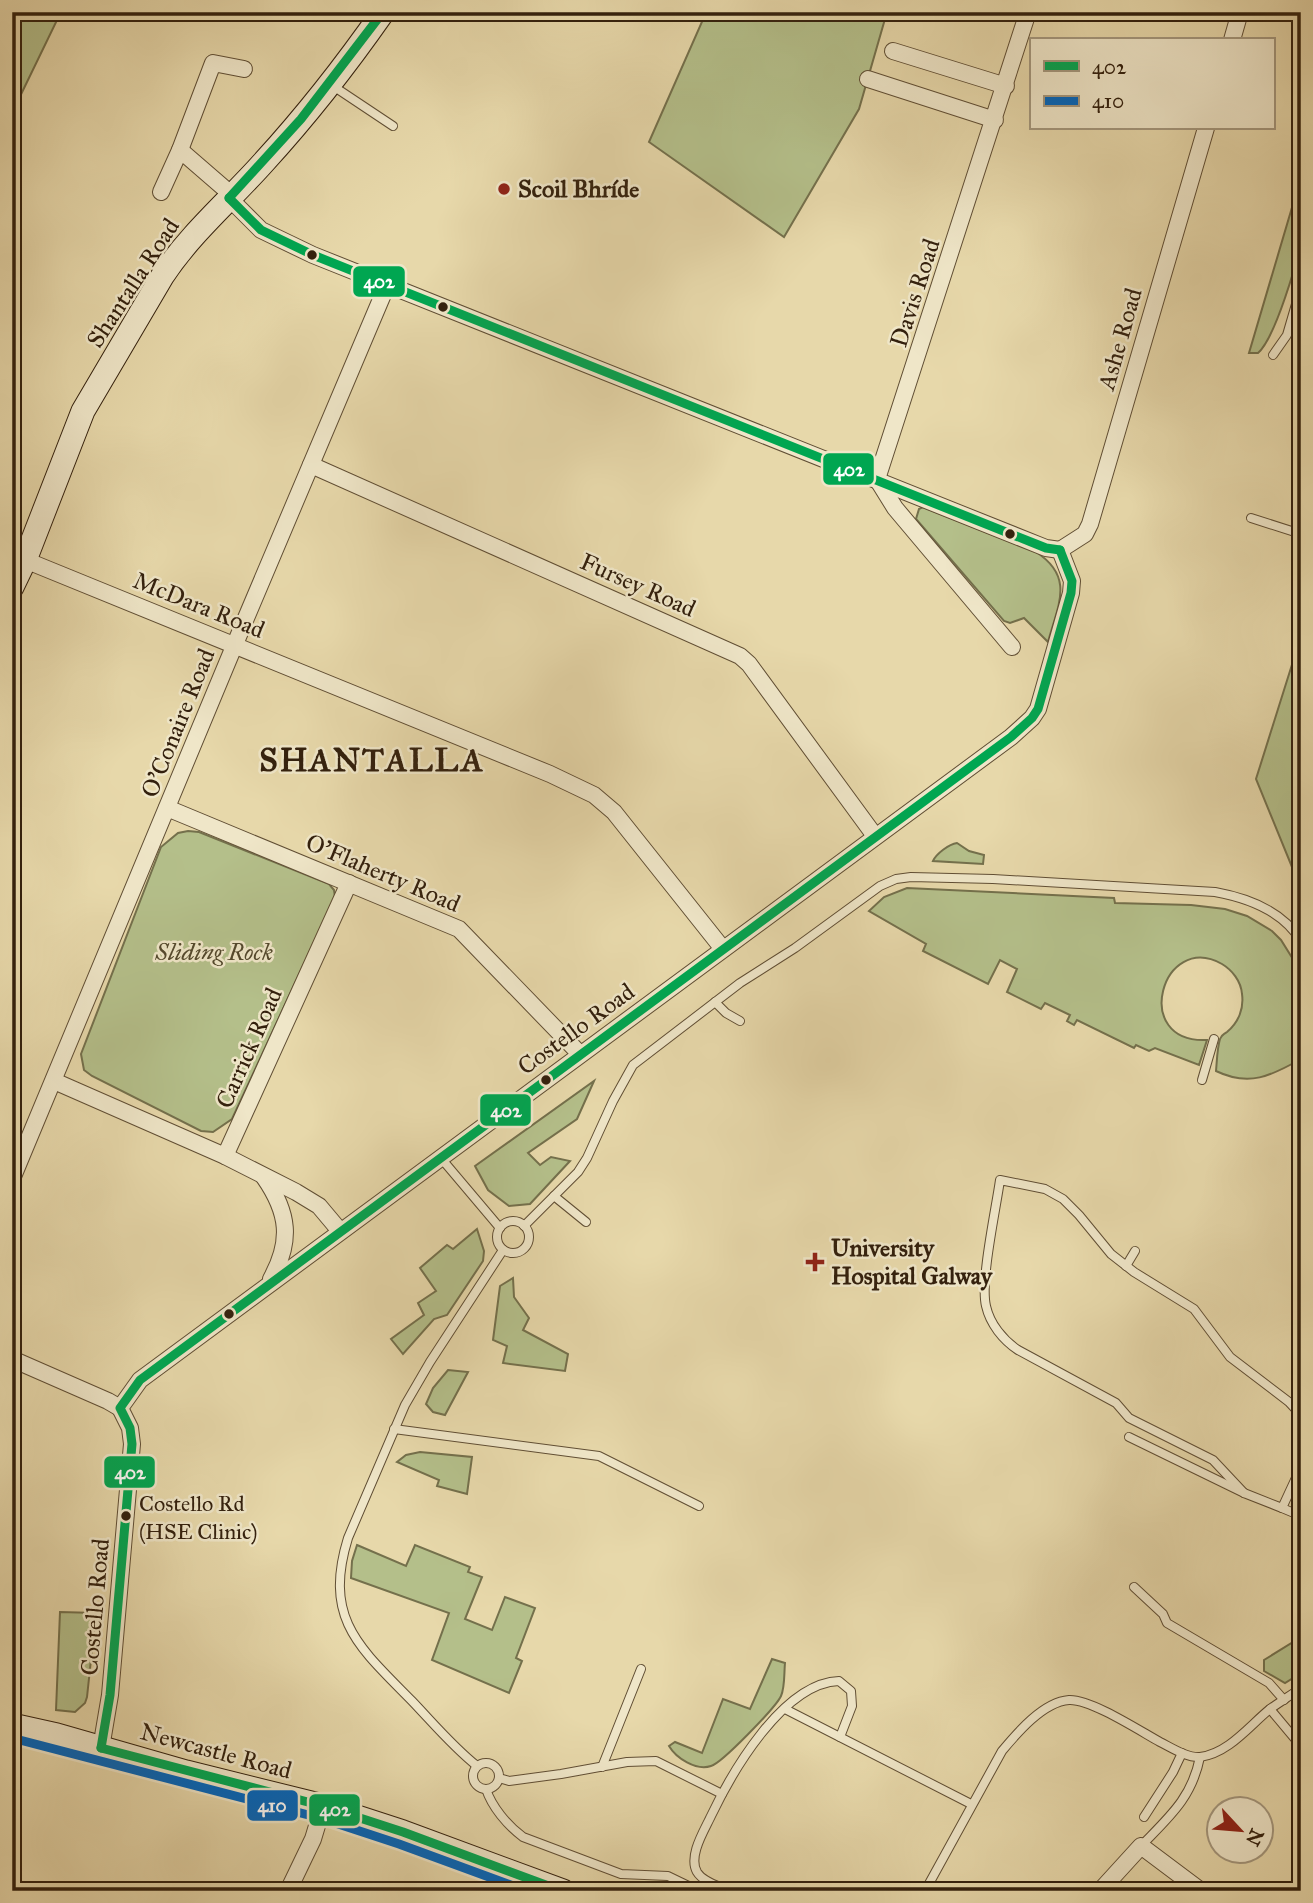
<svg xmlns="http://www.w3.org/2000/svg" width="1313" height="1903" font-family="'IM FELL Great Primer',serif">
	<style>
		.green { fill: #b4bf8a; stroke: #74704c; stroke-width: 2 }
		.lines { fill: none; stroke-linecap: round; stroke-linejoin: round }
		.lane-casing { stroke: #604e34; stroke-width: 10 }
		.street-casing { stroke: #604e34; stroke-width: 18 }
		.secondary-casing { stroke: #33200d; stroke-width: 25 }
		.lane { stroke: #efe6c8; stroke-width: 8 }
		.street { stroke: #efe6c8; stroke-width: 16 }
		.secondary { stroke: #efe6c8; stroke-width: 23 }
		.bus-1-casing { stroke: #efe6c8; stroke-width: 14 }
		.bus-2-casing { stroke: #efe6c8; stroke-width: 14 }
		.bus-1 { stroke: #00a651; stroke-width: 9 }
		.bus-2 { stroke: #0065bd; stroke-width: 9 }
		.poi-dot { fill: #8f2418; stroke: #efe6c8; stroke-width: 2.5 }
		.bus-dot { fill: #33200d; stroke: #efe6c8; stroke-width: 2.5 }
		.labels { text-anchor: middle; stroke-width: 5; stroke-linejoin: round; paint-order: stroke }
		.bus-label { font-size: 22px; fill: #33200d; stroke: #efe6c8; text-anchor: start }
		.poi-label { font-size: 24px; font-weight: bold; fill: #33200d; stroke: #efe6c8; text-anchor: start }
		.street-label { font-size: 24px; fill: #33200d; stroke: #efe6c8 }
		.park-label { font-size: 24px; font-style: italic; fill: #53482c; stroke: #efe6c8 }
		.district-label { font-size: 32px; font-weight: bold; letter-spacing: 2px; fill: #33200d; stroke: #efe6c8 }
		.line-badge { stroke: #efe6c8; stroke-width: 2.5 }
		.badge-label { font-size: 19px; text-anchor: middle; font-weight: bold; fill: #fff }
	</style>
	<rect width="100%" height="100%" fill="#e7d8aa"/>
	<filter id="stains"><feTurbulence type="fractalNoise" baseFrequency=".00286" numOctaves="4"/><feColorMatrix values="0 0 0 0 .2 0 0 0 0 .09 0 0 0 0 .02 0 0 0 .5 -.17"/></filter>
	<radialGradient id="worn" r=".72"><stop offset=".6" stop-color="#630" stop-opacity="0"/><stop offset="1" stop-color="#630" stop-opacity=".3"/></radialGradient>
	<g class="green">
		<polygon points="12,12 51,12 59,16 12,113"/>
		<polygon points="692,12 887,12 859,109 784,237 649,142 705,15"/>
		<path d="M1301,177C1301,196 1303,217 1301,236C1299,259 1275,338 1258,353H1249Z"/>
		<path d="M923,507L1036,552C1075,577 1058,605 1048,642L1024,618L1010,623L1004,621L916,519L919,509Z"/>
		<polygon points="1301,636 1301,889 1256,779"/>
		<polygon points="188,831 199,832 329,884 334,890 335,897 232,1119 213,1132 201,1131 92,1076 84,1070 81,1054 161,847 178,833"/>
		<path d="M957,843L969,851L984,855L983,864L933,861C936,854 949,844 957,843Z"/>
		<path d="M907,888L1114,898L1115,903L1191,905L1225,909L1247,916L1272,931L1281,940L1301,972V1059C1271,1076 1249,1087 1216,1071C1217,1061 1217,1049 1220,1039C1222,1034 1223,1035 1227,1032C1239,1022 1244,1008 1242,994C1241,981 1232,970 1222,964C1162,930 1130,1044 1207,1040L1199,1065L1155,1048L1149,1051L1136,1045L1134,1048L1077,1020L1074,1025L1067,1021L1070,1015L1045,1003L1041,1009L1007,992L1017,969L1000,960L988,984L923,951L926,944L869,911L884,897Z"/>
		<polygon points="594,1081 577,1119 528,1153 540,1165 551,1157 570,1161 530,1204 509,1206 488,1190 475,1166"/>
		<polygon points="477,1229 484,1251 483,1261 447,1315 434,1319 403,1354 391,1339 424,1315 418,1303 436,1291 420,1268 447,1245 453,1249"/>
		<polygon points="513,1278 514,1297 529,1318 523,1330 568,1354 565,1371 503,1363 507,1346 493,1340 500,1286"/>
		<polygon points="448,1370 468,1372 445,1415 433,1412 426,1404 433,1388"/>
		<polygon points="420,1452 472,1457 467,1494 437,1486 439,1480 397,1462 406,1455"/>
		<polygon points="357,1545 406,1566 415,1545 470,1567 468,1572 482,1577 465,1619 492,1630 505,1597 535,1608 516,1658 522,1661 509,1693 432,1660 449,1613 351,1578 352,1561"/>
		<polygon points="60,1612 96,1613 87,1697 85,1703 75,1712 56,1710"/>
		<polygon points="1298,1639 1301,1639 1301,1673 1285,1683 1264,1671 1264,1660"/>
		<path d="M772,1659L785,1663C784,1673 785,1687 781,1696C776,1707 722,1763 711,1766C696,1771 676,1758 669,1746L675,1742L702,1753L723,1699L750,1709Z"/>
	</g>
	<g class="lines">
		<defs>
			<g id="lane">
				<polyline points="333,86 393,126"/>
				<polyline points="1273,355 1287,335 1301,287"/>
				<polyline points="1251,518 1301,534"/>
				<polyline points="12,849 15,850"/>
				<polyline points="715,1002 726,1013 740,1021"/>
				<polyline points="1202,1080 1214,1039"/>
				<polyline points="440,1157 500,1228"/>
				<polyline points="554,1196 586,1222"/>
				<circle cx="513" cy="1237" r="16"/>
				<path d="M524,1226L578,1172L587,1158L613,1101L633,1065L740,983L795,948L880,886L896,879L911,877L993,879L1215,892C1248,898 1283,911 1301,941"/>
				<polyline points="1126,1266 1135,1251"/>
				<polyline points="394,1429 599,1456 699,1506"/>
				<polyline points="1129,1437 1244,1493 1282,1508"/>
				<polyline points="1301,1467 1282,1508 1301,1516"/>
				<path d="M1244,1493L1213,1460L1129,1418L1116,1403L1018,1350C1003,1340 990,1324 986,1306C980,1281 996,1209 1000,1180L1045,1189L1063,1199L1079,1215L1111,1254L1134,1272L1194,1309L1230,1357L1289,1402L1301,1415"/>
				<polyline points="1134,1587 1163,1614 1167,1623 1269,1683 1284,1700"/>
				<polyline points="785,1709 971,1804"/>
				<polyline points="1270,1709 1301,1746"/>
				<circle cx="486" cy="1776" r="13"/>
				<path d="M477,1766C453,1747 433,1723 412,1701C359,1647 323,1619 348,1538L405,1405L430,1362L503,1250"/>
				<polyline points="602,1767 641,1669"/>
				<polyline points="499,1778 509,1781 561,1774 627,1762 656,1761 722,1794"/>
				<path d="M486,1789C492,1807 507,1825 523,1837L621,1874L668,1876L699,1891"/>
				<polyline points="1144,1817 1173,1772 1182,1753"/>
				<path d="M1141,1846C1169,1817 1192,1798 1200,1757"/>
				<path d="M729,1891C719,1886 703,1882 697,1872C688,1856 704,1831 711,1816C732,1772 783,1683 839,1681L851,1691L852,1706L840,1737"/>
				<path d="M925,1891L1002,1751C1017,1733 1043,1702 1069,1700C1091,1699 1140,1731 1160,1742C1172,1748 1187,1758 1200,1757C1229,1753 1249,1726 1270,1709C1280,1702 1291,1695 1301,1688"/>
			</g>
			<g id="street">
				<polyline points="1232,40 1240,12"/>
				<polyline points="893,51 1006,86"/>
				<polyline points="868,79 995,120"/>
				<polyline points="180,150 232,195"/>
				<polyline points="161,192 180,150 213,63 244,69"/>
				<polyline points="229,198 261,230 313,255 1046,548 1060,550"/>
				<polyline points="311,465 740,656 749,664 875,836"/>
				<polyline points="1060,550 1085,534 1090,524 1206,128"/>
				<polyline points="25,560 550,774 594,795 614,812 723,949"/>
				<polyline points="1012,647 895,508 877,479 1028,12"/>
				<polyline points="167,808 459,929 580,1054"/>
				<polyline points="54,1081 225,1156 296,1192 319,1206 340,1231"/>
				<polyline points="225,1156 349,883"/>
				<path d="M264,1177C289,1213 292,1241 271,1279"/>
				<polyline points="12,1179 235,644 387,285"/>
				<polyline points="12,1359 108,1401 120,1408"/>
				<polyline points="101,1748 110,1695 132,1444 130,1428 120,1408 140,1380 1011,737 1032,718 1038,709 1071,593 1072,581 1060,550"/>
				<polyline points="288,1891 313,1839 323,1806"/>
				<polyline points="1100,1891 1141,1846 1201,1891"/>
			</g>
			<g id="secondary">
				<path d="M12,587L25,560L83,411L163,275C191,233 229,201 263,163C306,116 346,65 383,12"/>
				<polyline points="12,1725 57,1735 186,1772 323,1806 403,1832 563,1891"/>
			</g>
		</defs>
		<use href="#lane" class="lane-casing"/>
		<use href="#street" class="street-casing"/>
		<use href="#secondary" class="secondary-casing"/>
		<use href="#lane" class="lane"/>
		<use href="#street" class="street"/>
		<use href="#secondary" class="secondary"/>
		<defs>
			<g id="bus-1">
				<polyline points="229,198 261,230 313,255 1046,548 1060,550"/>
				<polyline points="229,198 301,119 383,12"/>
				<polyline points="101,1748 110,1695 132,1444 130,1428 120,1408 140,1380 1011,737 1032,718 1038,709 1071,593 1072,581 1060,550"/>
				<polyline points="101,1748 323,1806 403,1832 562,1891"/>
			</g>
			<polyline id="bus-2" points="12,1738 320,1818 399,1844 527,1891"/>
		</defs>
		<use href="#bus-1" class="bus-1-casing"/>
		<use href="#bus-2" class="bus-2-casing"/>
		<use href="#bus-1" class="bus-1"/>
		<use href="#bus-2" class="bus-2"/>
	</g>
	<g class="poi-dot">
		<circle cx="504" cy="189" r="7"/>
		<path d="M811.5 1251.5h7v7h7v7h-7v7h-7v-7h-7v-7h7z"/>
	</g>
	<g class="bus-dot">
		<circle cx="312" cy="255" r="6"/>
		<circle cx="443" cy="307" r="6"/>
		<circle cx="1010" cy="534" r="6"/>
		<circle cx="546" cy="1080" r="6"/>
		<circle cx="229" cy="1314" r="6"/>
		<circle cx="126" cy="1516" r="6"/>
	</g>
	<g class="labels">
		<g class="bus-label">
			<text x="139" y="1511">Costello Rd<tspan x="139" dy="28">(HSE Clinic)</tspan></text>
		</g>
		<g class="poi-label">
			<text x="518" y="197">Scoil Bhríde</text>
			<text x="831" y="1256">University<tspan x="831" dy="28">Hospital Galway</tspan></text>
		</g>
		<g class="street-label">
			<text transform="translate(133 283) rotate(-57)" y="8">Shantalla Road</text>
			<text transform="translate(915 293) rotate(-72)" y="8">Davis Road</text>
			<text transform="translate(1120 339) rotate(-74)" y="8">Ashe Road</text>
			<text transform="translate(638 585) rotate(24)" y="8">Fursey Road</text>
			<text transform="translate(199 605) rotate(22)" y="8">McDara Road</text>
			<text transform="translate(178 723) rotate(-68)" y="8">O'Conaire Road</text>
			<text transform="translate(383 873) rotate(23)" y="8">O'Flaherty Road</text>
			<text transform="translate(576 1029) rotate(-36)" y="8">Costello Road</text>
			<text transform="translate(249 1048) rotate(-66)" y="8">Carrick Road</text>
			<text transform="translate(95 1607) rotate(-85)" y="8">Costello Road</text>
			<text transform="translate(216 1751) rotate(15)" y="8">Newcastle Road</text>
		</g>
		<g class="park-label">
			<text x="214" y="960">Sliding Rock</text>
		</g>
		<g class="district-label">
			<text x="372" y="771">SHANTALLA</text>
		</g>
	</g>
	<g class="line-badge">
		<rect x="352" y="265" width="54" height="33" rx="7" fill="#00a651"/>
		<rect x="822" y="452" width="53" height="34" rx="7" fill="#00a651"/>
		<rect x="479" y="1093" width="53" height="34" rx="7" fill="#00a651"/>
		<rect x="103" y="1455" width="53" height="34" rx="7" fill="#00a651"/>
		<rect x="246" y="1789" width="53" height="33" rx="7" fill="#0065bd"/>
		<rect x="308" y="1793" width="53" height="34" rx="7" fill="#00a651"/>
	</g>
	<g class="badge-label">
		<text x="379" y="288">402</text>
		<text x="849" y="476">402</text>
		<text x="506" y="1117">402</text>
		<text x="130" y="1479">402</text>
		<text x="272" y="1812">410</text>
		<text x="335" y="1816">402</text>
	</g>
	<rect width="1313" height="1903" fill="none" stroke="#e7d8aa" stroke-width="42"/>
	<rect x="14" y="14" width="1285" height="1875" fill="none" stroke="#33200d" stroke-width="3.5"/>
	<rect x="21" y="21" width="1271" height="1861" fill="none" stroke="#33200d" stroke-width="2"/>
	<rect x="1030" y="38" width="245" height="91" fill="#efe6c8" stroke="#a4977d" stroke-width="2"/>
	<rect x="1044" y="61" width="35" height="10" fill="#00a651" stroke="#a4977d" stroke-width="2"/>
	<text x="1092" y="74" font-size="21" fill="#33200d">402</text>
	<rect x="1044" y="96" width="35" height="10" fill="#0065bd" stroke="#a4977d" stroke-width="2"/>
	<text x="1092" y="108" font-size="21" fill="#33200d">410</text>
	<g transform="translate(1240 1830) rotate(116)"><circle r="33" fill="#efe6c8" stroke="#a4977d" stroke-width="2"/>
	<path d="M0-5L12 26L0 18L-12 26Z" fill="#8f2418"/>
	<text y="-10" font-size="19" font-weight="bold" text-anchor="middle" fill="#33200d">N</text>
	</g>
	<rect width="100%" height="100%" filter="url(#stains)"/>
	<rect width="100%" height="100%" fill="url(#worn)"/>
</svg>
